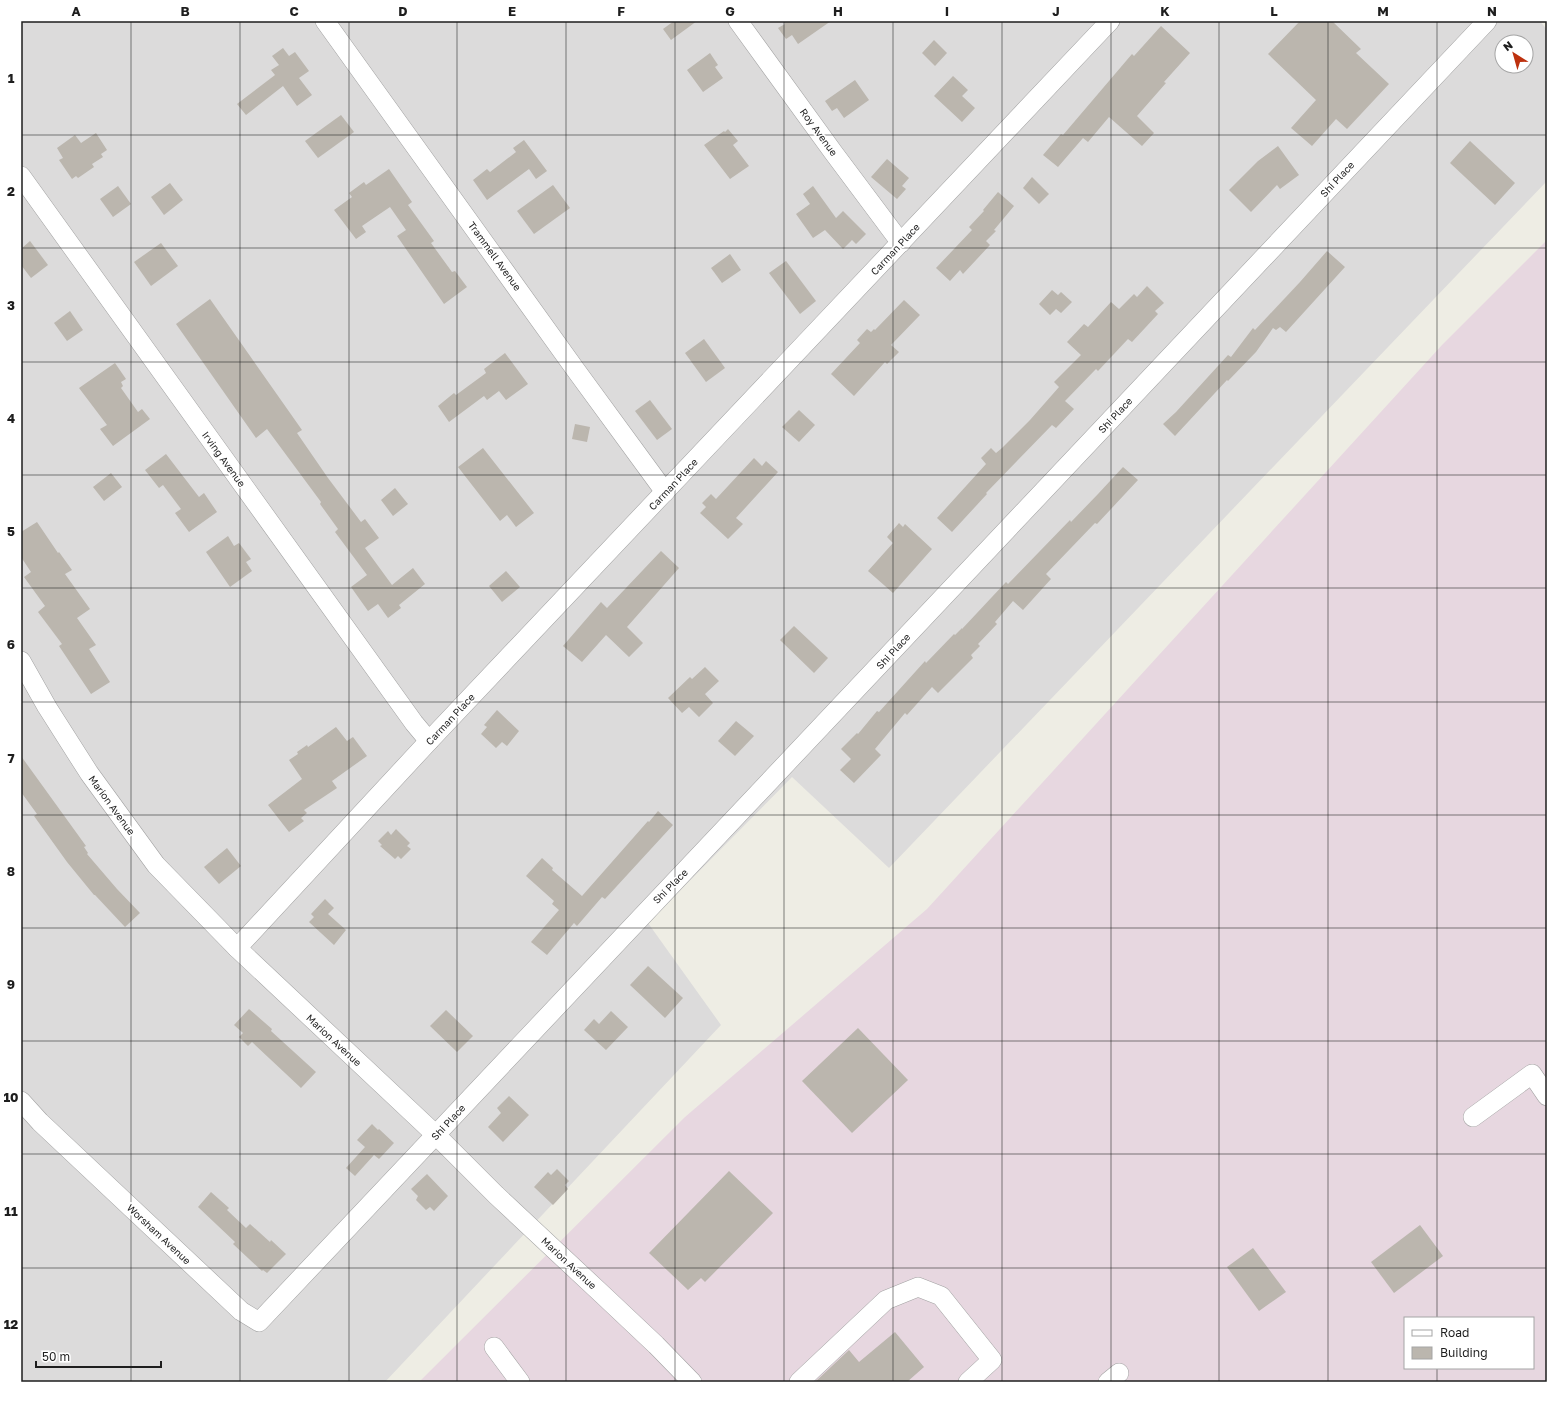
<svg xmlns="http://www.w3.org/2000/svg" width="1568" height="1403" font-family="'Golos Text',sans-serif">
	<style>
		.residential { fill: #dcdbdb; fill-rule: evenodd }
		.industrial { fill: #e7d7e0; fill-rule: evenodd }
		.building { fill: #bbb6ae }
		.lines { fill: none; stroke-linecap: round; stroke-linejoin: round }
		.minor-casing { stroke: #a2a2a2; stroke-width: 20 }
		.minor { stroke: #fff; stroke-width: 19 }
		.grid { fill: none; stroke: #1e1e1e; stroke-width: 1; stroke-opacity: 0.55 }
		.labels { text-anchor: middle; stroke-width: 3.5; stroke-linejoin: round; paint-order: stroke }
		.street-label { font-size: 10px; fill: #1e1e1e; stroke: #fff }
		.neatline { fill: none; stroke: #1e1e1e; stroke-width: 1.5 }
		.grid-label { font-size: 13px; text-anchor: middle; font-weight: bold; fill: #1e1e1e }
	</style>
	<rect width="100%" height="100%" fill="#eeede4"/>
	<path class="residential" d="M21,21H1540L1547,30V181L889,868L792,777L648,923L721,1025L385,1382H21ZM1502,42H1526V66H1502Z"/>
	<path class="industrial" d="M1547,240V1382H419L685,1117L927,909L1442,345ZM1405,1318H1533V1368H1405Z"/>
	<g class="building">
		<polygon points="674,21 697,21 671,40 663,29"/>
		<polygon points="783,21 831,21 798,44 792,35 786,39 778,28 785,24"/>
		<polygon points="1300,21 1332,21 1361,49 1356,53 1389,84 1347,129 1336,119 1312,146 1291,128 1316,100 1268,54"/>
		<polygon points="1161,26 1190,53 1164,82 1166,83 1137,116 1154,133 1142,146 1109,117 1088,142 1083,138 1058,167 1043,155 1061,134 1063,135 1132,54 1134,56"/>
		<polygon points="934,40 947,53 935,66 922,53"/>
		<polygon points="283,48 289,56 295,52 309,71 299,78 312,95 297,106 283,86 246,115 237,104 275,75 271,70 279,65 272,56"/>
		<polygon points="710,53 718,65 715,67 723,78 703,92 687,70"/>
		<polygon points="953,76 968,90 962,96 975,108 962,122 934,96"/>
		<polygon points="855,80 869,100 844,118 837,108 832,111 825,101"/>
		<polygon points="341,115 354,132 318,158 305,141"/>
		<polygon points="728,129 738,141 733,145 749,166 730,179 704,145 724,131 725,132"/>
		<polygon points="96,133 107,150 101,154 103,157 92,164 94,167 78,178 76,176 72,179 59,160 63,158 57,148 75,135 81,143"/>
		<polygon points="524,140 547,171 536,179 529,169 487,200 473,180 487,169 490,172 516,152 513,148"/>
		<polygon points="1470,141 1515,183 1495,205 1450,163"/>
		<polygon points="1278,146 1299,175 1280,189 1277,185 1251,212 1229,190 1258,161"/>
		<polygon points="887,159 909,178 902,186 906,189 897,199 871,177"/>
		<polygon points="389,169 412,202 408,205 434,241 431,243 452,272 455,271 467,287 444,304 397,236 406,230 390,207 362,226 366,232 356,239 334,210 352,197 349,193 364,182 366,185"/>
		<polygon points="1032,177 1049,194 1039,204 1023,188"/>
		<polygon points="170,183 183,200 164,215 151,197"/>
		<polygon points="553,185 570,208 534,234 517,211"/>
		<polygon points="118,186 131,204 113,217 100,199"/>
		<polygon points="813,186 836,218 843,211 866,234 856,244 852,240 843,249 825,230 813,238 796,214 810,204 803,194"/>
		<polygon points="998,192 1014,206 994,230 996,231 986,241 990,245 963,274 960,270 950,281 936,268 972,230 969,227 984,211 983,210"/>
		<polygon points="30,241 48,265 31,278 21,265 21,249"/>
		<polygon points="161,243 178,266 151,286 134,262"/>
		<polygon points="1327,251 1345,267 1286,332 1280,327 1276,330 1273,328 1256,352 1228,381 1227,380 1175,436 1163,424 1176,412 1228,355 1231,357 1253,328 1255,330 1300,282"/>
		<polygon points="730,254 741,270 722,283 711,268"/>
		<polygon points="786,261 816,301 800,314 769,273"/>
		<polygon points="1147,286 1164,303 1155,311 1158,314 1132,342 1128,339 1098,371 1096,369 1065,401 1074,409 1056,428 1052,425 986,493 987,494 952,532 937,518 986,464 981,458 991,448 996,453 1002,448 1030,420 1059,387 1054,382 1081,355 1067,342 1084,324 1088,327 1111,302 1119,309 1134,294 1137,297"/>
		<polygon points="1052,290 1058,295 1061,292 1072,302 1061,313 1056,309 1050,315 1039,304"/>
		<polygon points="210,299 302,430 297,433 328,478 361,522 365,519 379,538 365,548 392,585 413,568 425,584 399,605 401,608 388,618 378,604 368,611 351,587 367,575 335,532 338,529 320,504 321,502 267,429 256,438 176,324"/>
		<polygon points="904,300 920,315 891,345 899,352 887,364 885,362 854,396 831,374 860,343 857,340 867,329 871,332 874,329 875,330"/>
		<polygon points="70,311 83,330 67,341 54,323"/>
		<polygon points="704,339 725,368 706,382 685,353"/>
		<polygon points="505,353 528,384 506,400 499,391 487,400 484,396 449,422 438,406 454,393 456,395 486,373 484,369"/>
		<polygon points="115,363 126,379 121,382 123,386 121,388 138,412 142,409 150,419 113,446 100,429 107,425 79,388"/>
		<polygon points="650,400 672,429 657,440 635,411"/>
		<polygon points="799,410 815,425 799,442 782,427"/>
		<polygon points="575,424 590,427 587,442 572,439"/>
		<polygon points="483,448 534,513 516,527 507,515 500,521 458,467"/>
		<polygon points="166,454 199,497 204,493 217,512 189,532 175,513 181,509 163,485 159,488 145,470"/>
		<polygon points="754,458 762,466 766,461 778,472 736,518 743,524 728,539 700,513 706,507 702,503 711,494 716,499"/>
		<polygon points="1123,467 1138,480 1097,524 1095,523 1046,574 1051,579 1023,610 1013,601 995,622 997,624 978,644 980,646 971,655 973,658 938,693 932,687 907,715 905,713 875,749 881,755 854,783 840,770 851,759 841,749 857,733 858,734 877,711 879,712 925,661 926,663 954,634 955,635 962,628 962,629 1006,582 1008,584 1070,520 1071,522 1098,494"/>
		<polygon points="111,473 122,487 104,501 93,487"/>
		<polygon points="395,488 408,504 393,516 381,500"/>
		<polygon points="37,522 58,553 59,552 72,570 65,574 90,609 77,618 96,645 89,649 110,682 91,694 59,646 62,644 38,612 45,606 24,577 31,572 21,557 21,532"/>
		<polygon points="899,523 903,527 905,524 932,549 893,593 868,571 893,543 887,537"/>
		<polygon points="228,536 234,546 239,543 251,559 246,562 252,571 230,587 206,552"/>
		<polygon points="661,551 679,568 627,627 643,643 629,657 606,635 582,662 563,646 601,602 607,608"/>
		<polygon points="506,571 520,587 502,602 489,586"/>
		<polygon points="794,626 828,658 814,673 780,640"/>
		<polygon points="705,667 719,681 705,694 713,703 699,717 689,707 682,713 668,698 690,677 692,679"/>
		<polygon points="497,710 519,731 507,746 502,742 496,748 481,734 487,727 484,725"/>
		<polygon points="736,721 754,736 735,756 718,741"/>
		<polygon points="336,727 347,741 353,737 367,756 332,781 337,788 304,810 307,813 301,818 304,821 289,832 268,805 302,779 289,760 298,754 297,752 307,745 308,747"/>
		<polygon points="21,756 86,846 84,847 88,853 87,854 117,889 140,913 125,927 95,895 94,895 67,862 34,816 37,814 21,792"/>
		<polygon points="658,811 673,825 605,899 602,897 577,926 574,923 547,955 531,942 559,910 552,904 554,901 526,876 542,858 553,868 552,870 582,896 648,821 649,822"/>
		<polygon points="396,829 410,843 407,846 411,849 401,859 398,856 395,859 380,846 382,845 378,841 388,831 391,835"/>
		<polygon points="227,848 241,866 219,884 204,867"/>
		<polygon points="325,899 334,908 328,914 346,930 334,945 309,922 314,917 311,914"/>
		<polygon points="648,966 683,998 665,1018 630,985"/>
		<polygon points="249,1009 272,1029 271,1031 316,1072 301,1088 252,1042 248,1046 239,1037 243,1033 234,1025"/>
		<polygon points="446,1010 473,1036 457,1052 430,1026"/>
		<polygon points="611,1011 628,1027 606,1050 584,1030 594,1019 599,1024"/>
		<polygon points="858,1028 908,1080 852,1133 802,1081"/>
		<polygon points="509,1096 529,1115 503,1142 488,1127 501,1113 497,1108"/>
		<polygon points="372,1124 378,1130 379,1129 394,1143 379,1159 374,1155 355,1176 346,1168 365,1147 357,1140"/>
		<polygon points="557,1169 569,1181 565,1185 568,1189 553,1205 534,1187 548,1172 551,1175"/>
		<polygon points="729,1171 773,1213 705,1282 701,1278 688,1290 649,1253"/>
		<polygon points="427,1174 448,1196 434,1211 430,1207 426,1210 416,1200 418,1196 411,1189"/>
		<polygon points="211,1192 229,1208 227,1210 246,1228 250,1224 270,1242 271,1240 286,1254 267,1273 263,1270 262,1271 233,1244 235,1242 198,1207"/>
		<polygon points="1420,1225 1443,1256 1394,1293 1371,1262"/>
		<polygon points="1253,1248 1286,1292 1259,1311 1227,1267"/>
		<polygon points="895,1332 924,1367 907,1382 815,1382 849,1350 859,1362"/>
	</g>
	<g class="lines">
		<defs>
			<g id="minor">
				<polyline points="325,21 575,369 665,492"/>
				<polyline points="738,21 833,152 901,243"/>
				<polyline points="21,176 414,723 429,741"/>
				<polyline points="21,661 47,707 89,773 156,865 237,948 436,1135 496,1195 604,1296 656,1345 692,1382"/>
				<polyline points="237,948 429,741 1110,21"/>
				<polyline points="21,1101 40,1122 241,1311 259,1322 1487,21"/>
				<polyline points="1473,1117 1532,1074 1547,1096"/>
				<polyline points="494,1347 520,1382"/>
				<polyline points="799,1382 886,1300 918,1287 941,1296 992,1360 968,1382"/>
				<polyline points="1108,1382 1119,1373"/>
			</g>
		</defs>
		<use href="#minor" class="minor-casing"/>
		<use href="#minor" class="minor"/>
	</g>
	<path class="grid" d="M131,21V1382M240,21V1382M349,21V1382M457,21V1382M566,21V1382M675,21V1382M784,21V1382M893,21V1382M1002,21V1382M1111,21V1382M1219,21V1382M1328,21V1382M1437,21V1318M21,135H1547M21,248H1547M21,362H1547M21,475H1547M21,588H1547M21,702H1547M21,815H1547M21,928H1547M21,1041H1547M21,1154H1547M21,1268H1547M1437,1368V1382"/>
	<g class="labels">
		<g class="street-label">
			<text transform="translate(819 132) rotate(54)" y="4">Roy Avenue</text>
			<text transform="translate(1337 179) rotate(-47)" y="4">Shi Place</text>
			<text transform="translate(895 249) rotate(-47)" y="4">Carman Place</text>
			<text transform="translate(495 256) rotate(54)" y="4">Trammell Avenue</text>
			<text transform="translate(1115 415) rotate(-47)" y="4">Shi Place</text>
			<text transform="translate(224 459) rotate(54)" y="4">Irving Avenue</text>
			<text transform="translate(673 484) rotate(-47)" y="4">Carman Place</text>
			<text transform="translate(893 651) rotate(-47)" y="4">Shi Place</text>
			<text transform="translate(450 719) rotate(-47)" y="4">Carman Place</text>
			<text transform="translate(112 805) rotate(54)" y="4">Marion Avenue</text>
			<text transform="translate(670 886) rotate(-45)" y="4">Shi Place</text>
			<text transform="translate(334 1040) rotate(43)" y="4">Marion Avenue</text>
			<text transform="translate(448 1122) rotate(-47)" y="4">Shi Place</text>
			<text transform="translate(159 1234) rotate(43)" y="4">Worsham Avenue</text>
			<text transform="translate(569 1263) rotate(43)" y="4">Marion Avenue</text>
		</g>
	</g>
	<rect width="1568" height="1403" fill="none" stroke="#ffffff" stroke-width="44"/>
	<rect x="1404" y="1317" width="130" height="52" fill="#ffffff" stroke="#a5a5a5"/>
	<rect x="1412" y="1330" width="20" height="6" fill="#ffffff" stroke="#a5a5a5"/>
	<text x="1440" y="1337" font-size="12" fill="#1e1e1e">Road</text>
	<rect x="1412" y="1347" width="20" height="12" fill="#bbb6ae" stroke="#a5a5a5"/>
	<text x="1440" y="1357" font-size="12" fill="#1e1e1e">Building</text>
	<g transform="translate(1514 54) rotate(323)"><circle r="19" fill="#ffffff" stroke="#a5a5a5"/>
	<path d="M0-3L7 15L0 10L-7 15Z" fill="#bd310e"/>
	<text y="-6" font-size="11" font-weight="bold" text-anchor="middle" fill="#1e1e1e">N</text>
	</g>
	<path d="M36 1361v6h125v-6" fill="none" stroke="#1e1e1e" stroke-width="2"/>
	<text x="42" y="1361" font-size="12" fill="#1e1e1e" stroke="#ffffff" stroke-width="3" paint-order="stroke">50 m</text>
	<rect x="22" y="22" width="1524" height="1359" class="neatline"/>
	<g class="grid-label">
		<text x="76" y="16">A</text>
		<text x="185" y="16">B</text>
		<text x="294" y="16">C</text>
		<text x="403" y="16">D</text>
		<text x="512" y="16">E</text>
		<text x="621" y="16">F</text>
		<text x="730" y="16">G</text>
		<text x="838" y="16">H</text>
		<text x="947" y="16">I</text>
		<text x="1056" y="16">J</text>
		<text x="1165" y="16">K</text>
		<text x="1274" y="16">L</text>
		<text x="1383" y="16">M</text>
		<text x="1492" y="16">N</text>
		<text x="11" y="83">1</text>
		<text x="11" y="196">2</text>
		<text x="11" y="310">3</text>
		<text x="11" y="423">4</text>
		<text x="11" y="536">5</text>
		<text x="11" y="649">6</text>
		<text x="11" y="763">7</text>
		<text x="11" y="876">8</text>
		<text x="11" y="989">9</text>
		<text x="11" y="1102">10</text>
		<text x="11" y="1216">11</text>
		<text x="11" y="1329">12</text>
	</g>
</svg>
